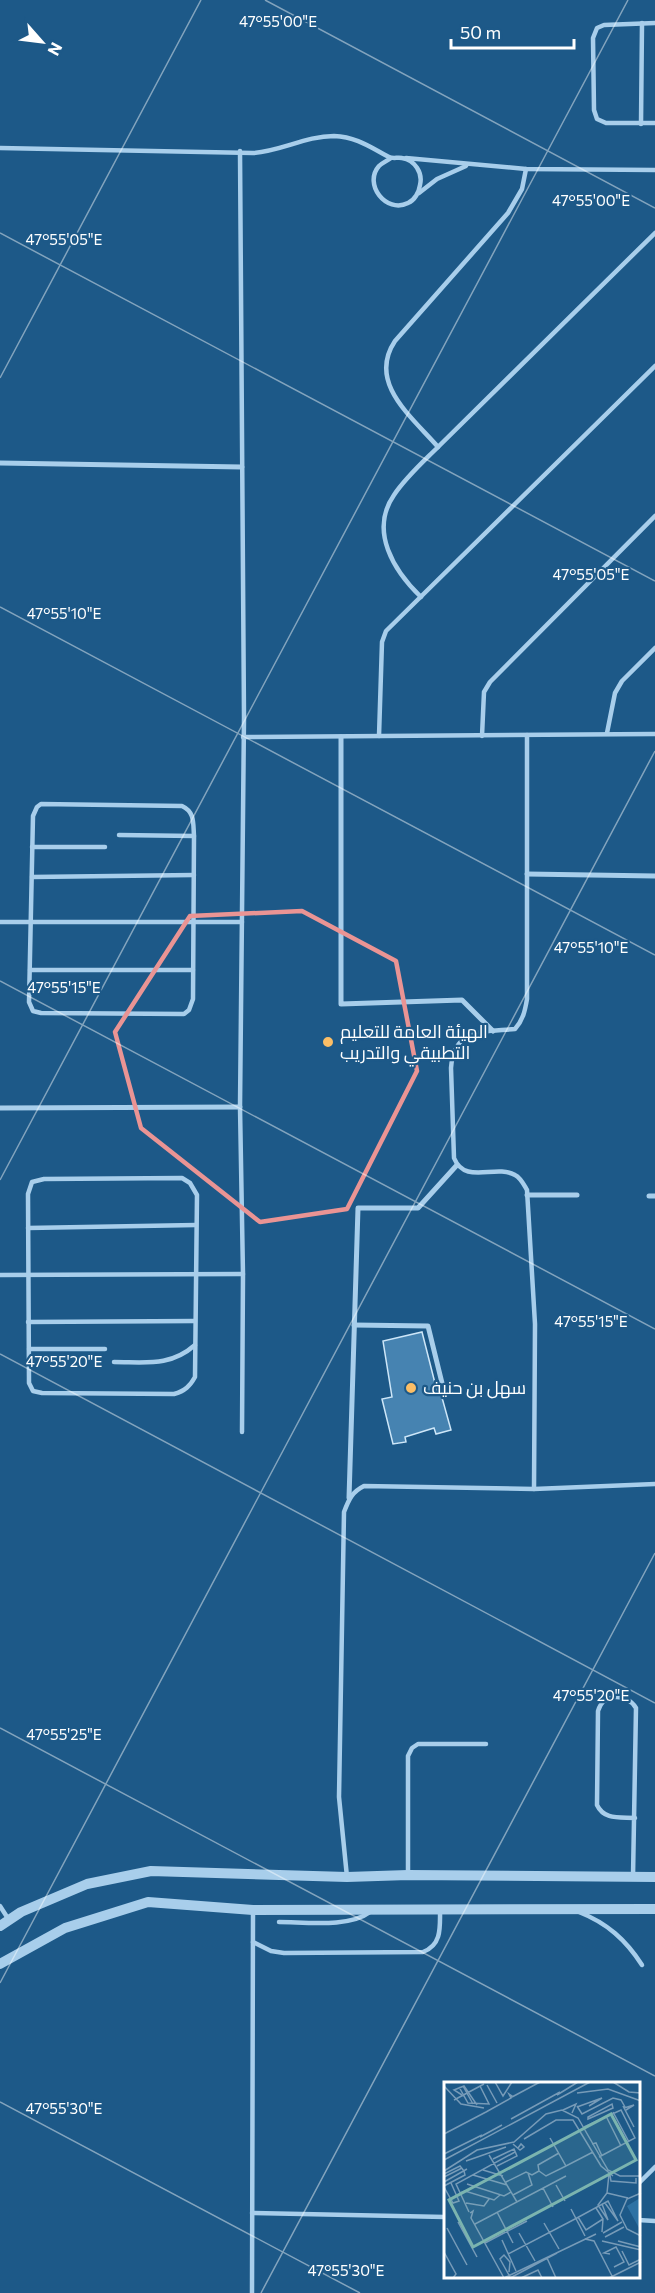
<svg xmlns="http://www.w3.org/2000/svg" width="655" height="2293" font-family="Commissioner,Cairo,sans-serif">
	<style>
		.building { fill: #4683b1; stroke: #cde6f8; stroke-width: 1.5 }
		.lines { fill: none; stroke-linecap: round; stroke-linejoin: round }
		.service { stroke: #a8ceeb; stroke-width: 4.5 }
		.pedestrian { stroke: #a8ceeb; stroke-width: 5 }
		.tertiary { stroke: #a8ceeb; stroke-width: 10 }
		.marked { fill: none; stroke: #ea9494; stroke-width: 4.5; stroke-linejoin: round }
		.ticks { fill: none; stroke: #fff; stroke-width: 1.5; stroke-opacity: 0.45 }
		.poi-dot { fill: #fbbe66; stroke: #1d5988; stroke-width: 2 }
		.labels { text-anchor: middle; stroke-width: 4.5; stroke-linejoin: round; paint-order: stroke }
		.poi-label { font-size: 18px; fill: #fff; stroke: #1d5988; text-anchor: start }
		.inset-road { fill: none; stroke: #779bb8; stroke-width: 1.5 }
		.view { fill: #7bb4af; fill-opacity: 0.15; stroke: #7bb4af; stroke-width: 3 }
		.inset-edge { fill: none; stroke: #fff; stroke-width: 3 }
		.ticks-label { font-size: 15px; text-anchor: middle; fill: #fff; stroke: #1d5988; stroke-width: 4.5; stroke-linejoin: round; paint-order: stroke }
	</style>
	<rect width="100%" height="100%" fill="#1d5988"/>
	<polygon class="building" points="422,1332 438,1395 441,1394 451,1430 436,1434 434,1428 405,1437 406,1442 393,1444 382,1399 392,1397 383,1341"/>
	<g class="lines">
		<g class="service">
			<polyline points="655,23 604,25 597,28 593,38 594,110 597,119 606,123 655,123"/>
			<polyline points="641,124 642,23"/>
			<path d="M0,148L253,153C281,151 306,136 334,136C357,137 370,147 389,157C393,159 398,157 402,158C415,160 423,173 420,185C419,192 415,200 408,203C386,214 363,184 379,166C382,163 387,161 391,158"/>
			<polyline points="240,151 244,718 240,1107 243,1274 242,1432"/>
			<polyline points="406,158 526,169 655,170"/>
			<polyline points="419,193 437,179 466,166"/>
			<path d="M438,447C412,417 367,383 395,341L508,213L522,189L526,169"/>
			<path d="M421,597C394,571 369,531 394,495C406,477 423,462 438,447L655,233"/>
			<polyline points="607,733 615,693 622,681 655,648"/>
			<path d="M527,735V999C525,1011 523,1020 515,1029C484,1032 454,1027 451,1068L454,1158C465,1185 495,1164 515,1175C521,1178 524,1185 527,1190L535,1324L534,1489"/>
			<polyline points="379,736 382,642 386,631 655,366"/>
			<polyline points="482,736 484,692 490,682 655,516"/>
			<polyline points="243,737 655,734"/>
			<path d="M41,804L182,806C195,812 193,823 194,836L193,999L189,1010L184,1014L41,1013L33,1011L29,1002L33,816L37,807Z"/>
			<polyline points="119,835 194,836"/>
			<polyline points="32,847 105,847"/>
			<polyline points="32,877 194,875"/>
			<polyline points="0,922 242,922"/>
			<polyline points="30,970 193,970"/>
			<path d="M182,1178L190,1183L197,1195L195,1377C190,1386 185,1391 174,1394L42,1393L33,1391L29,1383L28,1194L32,1182L44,1179Z"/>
			<polyline points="28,1228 196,1225"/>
			<polyline points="0,1275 243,1274"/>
			<polyline points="28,1322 195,1321"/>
			<polyline points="29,1349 105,1349"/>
			<path d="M114,1362C146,1362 170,1367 195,1345"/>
			<polyline points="408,1875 408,1756 412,1748 418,1744 486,1744"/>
			<path d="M347,1877L339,1797L344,1512C349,1499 352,1492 364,1486L534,1489L655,1484"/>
			<path d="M633,1877L636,1708C627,1693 603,1693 598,1711L597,1805C604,1820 619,1817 635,1818"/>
			<polyline points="0,1906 9,1920"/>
			<path d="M579,1912C607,1923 626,1940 642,1965"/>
			<path d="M279,1922C305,1922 349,1928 370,1912"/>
			<path d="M253,1942L271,1951L284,1953L423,1952C442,1945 440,1927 440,1910"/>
			<polyline points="638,2184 655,2167"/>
			<polyline points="252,2213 445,2217"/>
			<polyline points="638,2220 655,2221"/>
			<polyline points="252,2293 253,1912"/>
		</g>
		<g class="pedestrian">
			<polyline points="0,463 242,467"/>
			<polyline points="341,737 341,1004 462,1000 493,1031"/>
			<polyline points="527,874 655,876"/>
			<polyline points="0,1108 240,1107"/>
			<polyline points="527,1195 577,1195"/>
			<polyline points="649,1196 655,1196"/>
			<polyline points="354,1325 428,1326 442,1383"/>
			<polyline points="349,1498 358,1208 418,1208 457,1165"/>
		</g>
		<g class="tertiary">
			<polyline points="0,1926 21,1912 87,1884 151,1871 347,1877 408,1875 655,1877"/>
			<polyline points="0,1964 65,1928 148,1902 253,1910 655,1909"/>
		</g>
	</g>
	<path class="marked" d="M302,911L396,961L417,1071L347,1209L260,1222L141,1128L115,1032L190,916Z"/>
	<path class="ticks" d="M265,0L655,208M0,233L655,581M0,378L201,0M0,607L655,955M0,981L655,1329M0,1180L628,0M0,1354L655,1703M0,1728L655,2076M0,1983L655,751M0,2102L360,2293M261,2293L655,1553"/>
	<g class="poi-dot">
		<circle cx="328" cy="1042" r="6"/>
		<circle cx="411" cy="1388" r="6"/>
	</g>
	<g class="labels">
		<g class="poi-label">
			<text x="340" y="1038">الهيئة العامة للتعليم<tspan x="340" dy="21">التطبيقي والتدريب</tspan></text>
			<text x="423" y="1394">سهل بن حنيف</text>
		</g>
	</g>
	<g transform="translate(444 2082)">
		<rect width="196" height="196" fill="#1d5988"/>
		<path d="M196,116L197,146H195L183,124Z" fill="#2e72a4"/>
		<path class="inset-road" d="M51,0L59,14L68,0M169,0L185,10L197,11M43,3L53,21M0,4L17,22L40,26M19,4L29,22M15,5L24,21L45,22L36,4M133,11L164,7L197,19M18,13L10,8L20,4L33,23M113,13L134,0M68,15L96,0M10,18L40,2M168,22L169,26L144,37V35ZM133,24L138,32L169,16L177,18L181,25M179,24L190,45M133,25L158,16L145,24M180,26L190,23L182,28M119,28L132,22L128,31M42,30L67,16L65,12L68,14L67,16M169,30L185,60M162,34L177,64M67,37L116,10M140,45L177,28L191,56L155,75M0,52L42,30M36,55L58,43M106,56L122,84L149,70M80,57L112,38H129L157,84L169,94M69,62L76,68L80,65L77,62L74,66M148,62L152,61L158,74M0,72L38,53M45,73L73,120M49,77L70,67L73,74L53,84M0,78L146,0M22,79L62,65M39,88L59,94M0,89L33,68L70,60L102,32L118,28L134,36L164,88L176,94H197M95,89L102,94L122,84M0,92L16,84L20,89M29,93L63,103M166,93L167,99L192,101V96M0,95L18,86M0,100L23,87M62,100L82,90L88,93L95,89L94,83L115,71M23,102L60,114L67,110M112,103L121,119M0,104L21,93L20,89M0,105L9,121L15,119L7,101M99,106L109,125M16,111L21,109L50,118L56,113M163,111L184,116M197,111L183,117L176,133L183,147L197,154M69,113L88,103L84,91M22,121L40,124L45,117M158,122L164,138L154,123L163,111L165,92M152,126L159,137L158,150M127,127L141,154M25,130L12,102L71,70M53,130L69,161M26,131L29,129L27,136L60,196M134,135L142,148L159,137M14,140L33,175M100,141L115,167M31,142L122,94M3,146L23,183M75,151L91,179M159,151L178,140M161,155L180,145M141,157L150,159L168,194M58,158L72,189M158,159L197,168M174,159L197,165M41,161L83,139M178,169L185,183L197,177M0,170L12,192L9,196M64,172L131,137L164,119L174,139L161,121M166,172L160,171L172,165L180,180L170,185M103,176L112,196M65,190L66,180L60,173L56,177L66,195M60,196L152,152M66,196L113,171M77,196L94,188L98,196M165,196L197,180"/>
		<path class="view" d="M167,32L192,78L29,165L5,118Z"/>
		<rect width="196" height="196" class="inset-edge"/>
	</g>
	<g class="ticks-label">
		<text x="278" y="27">47°55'00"E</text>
		<text x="591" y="206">47°55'00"E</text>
		<text x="64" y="245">47°55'05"E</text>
		<text x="591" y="580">47°55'05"E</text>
		<text x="64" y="619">47°55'10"E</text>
		<text x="591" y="953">47°55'10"E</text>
		<text x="64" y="993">47°55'15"E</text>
		<text x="591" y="1327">47°55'15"E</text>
		<text x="64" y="1367">47°55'20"E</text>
		<text x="591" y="1701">47°55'20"E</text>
		<text x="64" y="1740">47°55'25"E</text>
		<text x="64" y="2114">47°55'30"E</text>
		<text x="346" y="2276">47°55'30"E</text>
	</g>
	<g transform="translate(42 42) rotate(118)" stroke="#1d5988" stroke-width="4.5" paint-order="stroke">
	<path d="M0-4.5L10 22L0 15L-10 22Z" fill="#ffffff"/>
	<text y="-9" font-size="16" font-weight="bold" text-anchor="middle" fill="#ffffff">N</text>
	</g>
	<path d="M451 39v9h123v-9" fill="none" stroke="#ffffff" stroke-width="3"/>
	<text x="460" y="39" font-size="18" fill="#ffffff" stroke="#1d5988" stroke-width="4.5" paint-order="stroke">50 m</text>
</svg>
